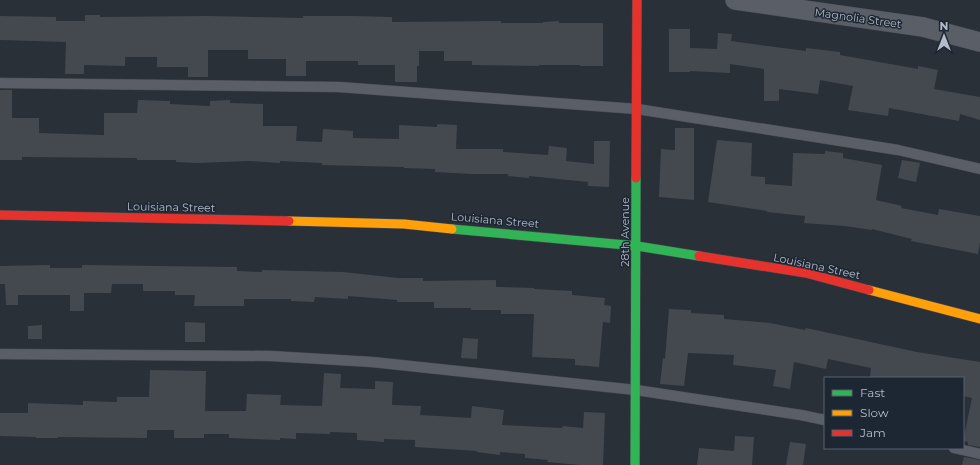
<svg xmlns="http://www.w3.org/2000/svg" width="980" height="465" font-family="Montserrat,sans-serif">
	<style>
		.building { fill: #444950 }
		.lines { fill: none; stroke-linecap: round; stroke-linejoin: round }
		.lane-casing { stroke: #484c53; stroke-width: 11 }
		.street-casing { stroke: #484c53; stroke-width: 20 }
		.fast-casing { stroke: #484c53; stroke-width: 10 }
		.slow-casing { stroke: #484c53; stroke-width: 10 }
		.jam-casing { stroke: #484c53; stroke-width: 10 }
		.lane { stroke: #5a5e66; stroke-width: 10 }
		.street { stroke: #5a5e66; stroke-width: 19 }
		.fast { stroke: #30b455; stroke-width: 9 }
		.slow { stroke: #ff9f0a; stroke-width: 9 }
		.jam { stroke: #e5322d; stroke-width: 9 }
		.labels { text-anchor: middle; stroke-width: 3; stroke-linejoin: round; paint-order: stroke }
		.street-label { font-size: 11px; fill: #b4bcc9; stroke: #1d2633 }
	</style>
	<rect width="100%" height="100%" fill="#2a3038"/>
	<g class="building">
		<polygon points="85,15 100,15 100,17 208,16 303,18 303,16 354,16 392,17 392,22 501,21 501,23 543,23 543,22 559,21 559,23 603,23 603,66 580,66 580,65 539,65 539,66 472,65 472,61 444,61 444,51 419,51 419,66 417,66 417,82 395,82 395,65 358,65 358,61 306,61 306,76 286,76 286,59 248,59 248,50 208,50 208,77 188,77 188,67 157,67 157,57 125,57 125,66 84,65 84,74 65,74 66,42 0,40 0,16 56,17 56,21 85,21"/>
		<polygon points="669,29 690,29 690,48 717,49 718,33 732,34 731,41 806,51 806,48 840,52 840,55 918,69 918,66 938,70 934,89 980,97 980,120 960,114 959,121 889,108 888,116 848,110 853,86 820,80 818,94 779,89 779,101 764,101 764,69 730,64 730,73 690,71 690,72 669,72"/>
		<polygon points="0,90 12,90 12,118 39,118 39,133 104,135 104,113 137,113 138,100 170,101 170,104 210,106 210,101 230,100 230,103 263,104 263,126 297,126 296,141 322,142 323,129 353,131 353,138 399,139 399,125 437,127 437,124 457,125 456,149 503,149 503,152 548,155 549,146 567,148 566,161 594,164 594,141 610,141 609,187 588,186 588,182 529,176 529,178 508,176 508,174 472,174 435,172 435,169 404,168 404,167 322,165 322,163 280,161 280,163 249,161 197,163 176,162 176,160 137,160 137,158 22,157 22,160 0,160"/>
		<polygon points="675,128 694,128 694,200 659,197 661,149 675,150"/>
		<polygon points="717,140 752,143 751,176 765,177 765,184 792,186 793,153 825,154 825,151 843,153 843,158 882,165 876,200 902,206 901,208 938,215 939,209 980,216 980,242 978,254 911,241 912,239 872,229 872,230 845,226 804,223 805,216 767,212 767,211 708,202"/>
		<polygon points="902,160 920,163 916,182 898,178"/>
		<polygon points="50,265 50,268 82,268 82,265 237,267 237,271 262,272 262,270 343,272 398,278 423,278 423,281 496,280 496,287 534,288 534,289 572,291 572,295 605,298 604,305 611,306 610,323 603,322 599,367 575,365 575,359 532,357 534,314 501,314 501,310 471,310 471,308 434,308 434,302 397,302 397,300 348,296 348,299 315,297 314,302 291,301 291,299 244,299 244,306 194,306 195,295 175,295 175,291 143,291 143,284 112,284 111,293 84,293 84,311 70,311 70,295 18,295 18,305 6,305 5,284 0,284 0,266"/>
		<polygon points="669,309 691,310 691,313 724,315 724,319 770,323 805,330 806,328 917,352 980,362 980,447 968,445 968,442 963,441 972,398 963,396 963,378 877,378 870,377 871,368 828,359 826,369 794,362 790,389 773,386 776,370 733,365 734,355 688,353 684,386 660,384 663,358 665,359"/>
		<polygon points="185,322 205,323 205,342 185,342"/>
		<polygon points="42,325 42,339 28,339 28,326"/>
		<polygon points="463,338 478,339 477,359 461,358"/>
		<polygon points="150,370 206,371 205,411 246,411 247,394 281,395 280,405 322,406 324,373 341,374 340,388 375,389 375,381 393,382 392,405 421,406 420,415 471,418 472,406 504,410 502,425 562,428 563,426 583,428 584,412 605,413 603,465 580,465 547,462 548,460 525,458 525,454 500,452 500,455 477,452 477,451 415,447 415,440 384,439 384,442 357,440 357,433 330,432 330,434 296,433 296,439 280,438 280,440 229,438 229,434 204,434 204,438 174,438 174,430 147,430 147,438 58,437 58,438 36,438 36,437 0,436 0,413 28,413 28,403 83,405 83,401 117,402 117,397 149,397"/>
		<polygon points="735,436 754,437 752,465 697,465 699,448 734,451"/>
		<polygon points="790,442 806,444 803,465 786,465"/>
		<polygon points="964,457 980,460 980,465 962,465"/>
	</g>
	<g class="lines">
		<defs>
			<g id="lane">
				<polyline points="0,83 339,87 637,109 898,150 980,169"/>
				<polyline points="0,354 271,356 372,362 636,390 801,415 825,420"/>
				<polyline points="954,448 980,454"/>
			</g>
			<polyline id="street" points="735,0 923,27 980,42"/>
			<g id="fast">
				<polyline points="452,229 637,246 699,256"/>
				<polyline points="635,465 636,178"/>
			</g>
			<g id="slow">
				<polyline points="289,221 404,224 452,229"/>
				<polyline points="869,290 980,319"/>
			</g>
			<g id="jam">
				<polyline points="636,178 637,0"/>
				<polyline points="0,215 289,221"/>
				<polyline points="699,256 806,273 869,290"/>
			</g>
		</defs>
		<use href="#lane" class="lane-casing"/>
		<use href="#street" class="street-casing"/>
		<use href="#fast" class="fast-casing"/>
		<use href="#slow" class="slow-casing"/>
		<use href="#jam" class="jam-casing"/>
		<use href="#lane" class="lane"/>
		<use href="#street" class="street"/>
		<use href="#fast" class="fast"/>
		<use href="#slow" class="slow"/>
		<use href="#jam" class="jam"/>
	</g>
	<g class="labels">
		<g class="street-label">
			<text transform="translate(858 18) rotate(8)" y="4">Magnolia Street</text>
			<text transform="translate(171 207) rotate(1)" y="4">Louisiana Street</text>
			<text transform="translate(495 220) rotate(5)" y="4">Louisiana Street</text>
			<text transform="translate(625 232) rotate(-90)" y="4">28th Avenue</text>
			<text transform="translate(817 266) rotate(12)" y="4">Louisiana Street</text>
		</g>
	</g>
	<rect x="824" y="377" width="140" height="72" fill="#1d2633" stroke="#59626f"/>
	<rect x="832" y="390" width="20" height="6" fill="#30b455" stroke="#59626f"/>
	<text x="860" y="397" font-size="12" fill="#b4bcc9">Fast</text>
	<rect x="832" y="410" width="20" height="6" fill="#ff9f0a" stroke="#59626f"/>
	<text x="860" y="417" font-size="12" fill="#b4bcc9">Slow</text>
	<rect x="832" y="430" width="20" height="6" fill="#e5322d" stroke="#59626f"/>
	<text x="860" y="437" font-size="12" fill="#b4bcc9">Jam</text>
	<g transform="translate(944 36)" stroke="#1d2633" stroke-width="3" paint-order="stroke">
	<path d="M0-3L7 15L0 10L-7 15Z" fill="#b4bcc9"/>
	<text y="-6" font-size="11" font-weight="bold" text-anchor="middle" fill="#b4bcc9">N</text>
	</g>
</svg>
